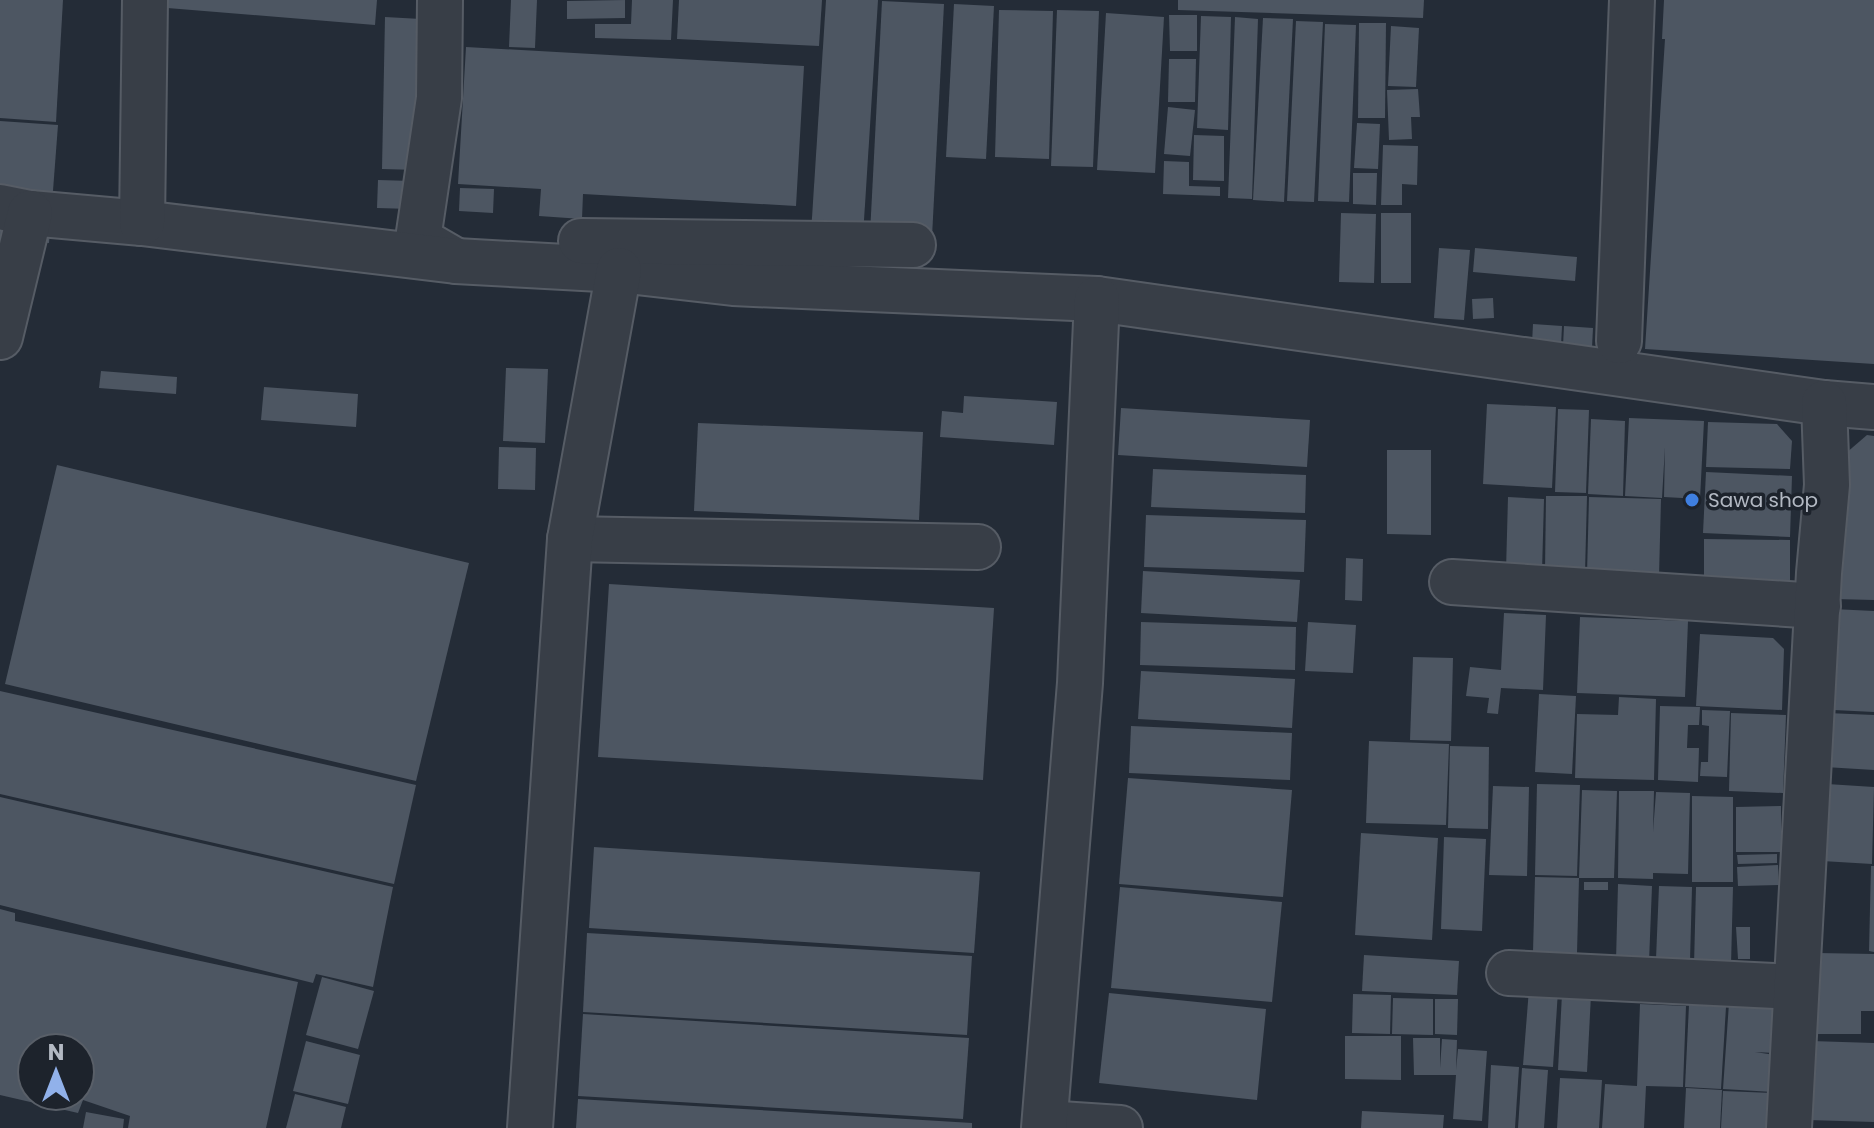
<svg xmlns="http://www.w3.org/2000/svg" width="1874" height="1128" font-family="Poppins,sans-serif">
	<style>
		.building { fill: #4d5662; fill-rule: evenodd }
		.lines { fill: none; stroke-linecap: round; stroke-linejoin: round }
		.minor-casing { stroke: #565c65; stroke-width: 48 }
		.minor { stroke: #383e47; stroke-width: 44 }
		.shop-dot { fill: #3f7fe0; stroke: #1d232c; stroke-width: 3 }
		.labels { text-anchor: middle; stroke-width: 7; stroke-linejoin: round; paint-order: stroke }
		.poi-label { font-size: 20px; fill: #b3b9c3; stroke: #1d232c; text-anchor: start }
	</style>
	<rect width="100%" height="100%" fill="#242c37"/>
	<g class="building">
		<polygon points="0,0 63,0 56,122 0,118"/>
		<polygon points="143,0 377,0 375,25 143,6"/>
		<polygon points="511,0 537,0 535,48 509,47"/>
		<polygon points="625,0 625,18 567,19 567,1"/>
		<polygon points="632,0 673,0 671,40 595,38 595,24 631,24"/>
		<polygon points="679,0 822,0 819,46 677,39"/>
		<polygon points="826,0 878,0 863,236 811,233"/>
		<polygon points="1178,0 1424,0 1423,18 1178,10"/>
		<polygon points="1664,0 1874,0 1874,364 1645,349 1665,39 1662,39"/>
		<polygon points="882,1 944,4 932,237 870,234"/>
		<polygon points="954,4 994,6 986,159 946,157"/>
		<polygon points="999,10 1053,11 1049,159 995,157"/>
		<polygon points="1057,10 1099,11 1093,167 1051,166"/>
		<polygon points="1106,13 1164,17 1155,173 1097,170"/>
		<polygon points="1169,15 1197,15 1197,51 1170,51"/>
		<polygon points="1201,16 1231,17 1228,130 1197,128"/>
		<polygon points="385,17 421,19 418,170 382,169"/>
		<polygon points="1235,17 1258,19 1252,199 1228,198"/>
		<polygon points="1263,18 1293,19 1284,202 1253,200"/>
		<polygon points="1296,21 1323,22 1314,202 1287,201"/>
		<polygon points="1359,23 1386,23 1385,118 1358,118"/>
		<polygon points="1325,24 1356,25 1349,202 1318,201"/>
		<polygon points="1391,26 1419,28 1416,87 1388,86"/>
		<polygon points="466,47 804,66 796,206 583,194 582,219 539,216 541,189 458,184"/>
		<polygon points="1169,59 1196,59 1195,102 1168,102"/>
		<polygon points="1418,89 1420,117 1411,117 1412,139 1389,140 1387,90"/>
		<polygon points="1168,107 1195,110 1190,156 1164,154"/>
		<polygon points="0,121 58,125 49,243 0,239"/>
		<polygon points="1357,123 1380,124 1378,169 1354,168"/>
		<polygon points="1194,135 1224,136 1224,181 1193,180"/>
		<polygon points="1383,145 1418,146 1417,185 1402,184 1402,205 1381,205"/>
		<polygon points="1164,161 1189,162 1189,186 1220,187 1220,196 1163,194"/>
		<polygon points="1353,173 1377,173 1376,205 1353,204"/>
		<polygon points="378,180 412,181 411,209 377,208"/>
		<polygon points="460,188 494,189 493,213 459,211"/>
		<polygon points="1341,213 1376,214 1374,283 1339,282"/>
		<rect x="1381" y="213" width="30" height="70"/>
		<polygon points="1439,248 1470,250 1464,320 1434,318"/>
		<polygon points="1475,248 1577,257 1575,281 1473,272"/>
		<polygon points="1493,298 1494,318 1473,319 1472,299"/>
		<polygon points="1533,324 1562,326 1560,365 1531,363"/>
		<polygon points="1564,326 1593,328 1591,367 1562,366"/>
		<polygon points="506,368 548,369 545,443 503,441"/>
		<polygon points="101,371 177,377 176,394 99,388"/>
		<polygon points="264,387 358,394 356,427 261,420"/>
		<polygon points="964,396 1057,402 1054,445 940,437 942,411 963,413"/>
		<polygon points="1487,404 1556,407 1552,488 1483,484"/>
		<polygon points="1121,408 1310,420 1307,467 1118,455"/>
		<polygon points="1558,409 1589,410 1586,493 1555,492"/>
		<polygon points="1629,418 1704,421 1700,499 1664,497 1665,447 1662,498 1625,496"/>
		<polygon points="1591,419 1625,421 1623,496 1588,494"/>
		<polygon points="1708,422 1777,424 1792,441 1790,469 1706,467"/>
		<polygon points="698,423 923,432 919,520 694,511"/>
		<polygon points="1867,435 1874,436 1874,600 1834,599 1838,460"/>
		<polygon points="499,447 536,448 535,490 498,489"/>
		<polygon points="1387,450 1431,450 1431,535 1387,534"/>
		<polygon points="57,465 469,563 416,781 5,684"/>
		<polygon points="1153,469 1306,475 1305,513 1151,507"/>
		<polygon points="1706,472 1792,476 1790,537 1703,533"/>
		<polygon points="1546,496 1587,496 1585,573 1545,571"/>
		<polygon points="1508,497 1544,499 1542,572 1506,571"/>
		<polygon points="1589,497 1661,499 1659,576 1587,574"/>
		<polygon points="1146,515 1306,520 1304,572 1144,567"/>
		<polygon points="1704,539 1790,540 1790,582 1704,582"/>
		<polygon points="1346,558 1363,559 1362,601 1345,600"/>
		<polygon points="1143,571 1300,580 1297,622 1141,613"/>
		<polygon points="609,584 994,608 983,780 598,757"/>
		<polygon points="1833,609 1874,611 1874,712 1834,710"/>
		<polygon points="1504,613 1546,615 1543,690 1501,688 1498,714 1487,713 1489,698 1466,696 1470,667 1501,670"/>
		<polygon points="1580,617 1688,621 1685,697 1577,693"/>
		<polygon points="1141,622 1296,627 1295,670 1140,665"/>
		<polygon points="1308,622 1356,625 1353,673 1305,671"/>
		<polygon points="1700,634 1773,638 1784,649 1782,710 1696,706"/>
		<polygon points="1413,657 1453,658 1451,741 1410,740"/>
		<polygon points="1141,671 1295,679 1292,728 1138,719"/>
		<polygon points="0,691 416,785 394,884 0,794"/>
		<polygon points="1539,694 1576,696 1572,774 1535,772"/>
		<polygon points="1619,697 1656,699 1654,780 1575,778 1577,714 1618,715"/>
		<polygon points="1660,706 1700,707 1699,725 1688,725 1687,748 1699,748 1698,782 1658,780"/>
		<polygon points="1702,710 1730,711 1727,777 1700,776 1701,762 1708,762 1709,726 1702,725"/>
		<polygon points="1731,713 1786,715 1783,793 1729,791"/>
		<polygon points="1827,713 1874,715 1874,770 1825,767"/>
		<polygon points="1131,726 1292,733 1290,780 1129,773"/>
		<polygon points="1369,741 1449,744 1446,825 1366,823"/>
		<polygon points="1450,746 1489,747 1488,829 1448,828"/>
		<polygon points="1128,778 1292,790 1283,897 1119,884"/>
		<polygon points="1537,784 1580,785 1577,876 1535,875"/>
		<polygon points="1827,784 1874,787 1872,864 1822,861"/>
		<polygon points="1493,786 1529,787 1527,876 1489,875"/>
		<polygon points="1582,790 1617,791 1614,878 1579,878"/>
		<polygon points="1619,791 1654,791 1653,832 1656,792 1690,793 1688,874 1653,873 1653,879 1618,878"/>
		<polygon points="1692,796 1733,797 1733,882 1692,882"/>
		<polygon points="0,797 393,887 373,987 316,974 313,983 0,905"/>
		<polygon points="1781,806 1781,852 1736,852 1736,807"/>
		<polygon points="1361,833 1438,838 1432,940 1355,935"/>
		<polygon points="1444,837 1486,839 1482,931 1441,929"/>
		<polygon points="594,847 980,872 974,953 589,928"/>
		<polygon points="1777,854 1777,863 1738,864 1737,855"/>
		<polygon points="1778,865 1779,885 1738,886 1737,867"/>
		<polygon points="1871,866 1874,866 1874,952 1869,951"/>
		<polygon points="1535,877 1579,878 1577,953 1533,952"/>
		<rect x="1584" y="882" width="24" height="8"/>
		<polygon points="1618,884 1652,886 1649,962 1616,961"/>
		<polygon points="1659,886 1692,887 1690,961 1656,959"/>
		<polygon points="1120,887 1282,902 1272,1002 1111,988"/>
		<polygon points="1696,887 1733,887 1731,965 1694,965"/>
		<path d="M0,909L15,913V921L298,982L266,1128H128L130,1116L83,1100L78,1113L0,1095ZM32,1048H80V1096H32Z"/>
		<polygon points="1736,927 1750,927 1750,959 1738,959"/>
		<polygon points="587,933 972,956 967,1035 583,1012"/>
		<polygon points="1817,953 1874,954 1874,1011 1861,1011 1861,1034 1815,1034"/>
		<polygon points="1364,955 1459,961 1457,995 1362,991"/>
		<polygon points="322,977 374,991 358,1049 306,1035"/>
		<polygon points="1529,989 1558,991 1553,1067 1523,1065"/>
		<polygon points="1109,993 1266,1009 1257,1100 1099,1083"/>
		<polygon points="1353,994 1391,995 1390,1034 1352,1033"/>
		<polygon points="1562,994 1591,995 1587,1072 1558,1070"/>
		<polygon points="1393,998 1433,999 1433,1035 1392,1034"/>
		<polygon points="1435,999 1458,999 1457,1035 1435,1034"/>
		<polygon points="1729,1003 1778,1006 1775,1053 1755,1052 1775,1055 1773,1092 1723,1089"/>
		<polygon points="1640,1004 1686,1006 1683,1087 1646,1086 1644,1128 1602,1128 1605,1084 1637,1086"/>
		<polygon points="1689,1005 1726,1007 1721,1089 1685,1087"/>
		<polygon points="583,1014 969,1038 963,1119 578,1096"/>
		<polygon points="1345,1036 1401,1036 1401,1080 1345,1079"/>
		<polygon points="1413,1038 1440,1038 1440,1068 1442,1039 1457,1040 1456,1070 1458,1049 1487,1051 1482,1121 1453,1119 1456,1075 1414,1075"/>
		<polygon points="306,1041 360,1055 348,1104 293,1091"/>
		<polygon points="1811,1041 1874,1043 1874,1122 1808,1120"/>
		<polygon points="1491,1065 1519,1067 1515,1128 1488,1128"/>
		<polygon points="1522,1068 1548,1070 1544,1128 1518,1128"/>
		<polygon points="1560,1078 1602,1080 1599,1128 1557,1128"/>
		<polygon points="1686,1088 1722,1090 1720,1128 1684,1128"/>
		<polygon points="1723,1091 1772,1093 1770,1128 1721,1128"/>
		<polygon points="295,1094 346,1107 341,1128 286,1128"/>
		<polygon points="578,1099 972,1123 972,1128 576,1128"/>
		<polygon points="1362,1111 1444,1115 1443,1128 1361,1128"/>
		<polygon points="86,1112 124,1119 123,1128 83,1128"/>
	</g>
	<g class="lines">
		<defs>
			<g id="minor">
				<polyline points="440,0 439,98 418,239 456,261"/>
				<polyline points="0,207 30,213 142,223 456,261 619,270 733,283 1097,299 1824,403 1874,407"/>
				<polyline points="142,223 145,0"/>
				<polyline points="581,241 913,245"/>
				<polyline points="0,337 30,213"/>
				<polyline points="1619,341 1632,0"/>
				<polyline points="570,539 978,547"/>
				<polyline points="1452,582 1818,606"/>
				<polyline points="1509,973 1796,987"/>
				<polyline points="1045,1123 1120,1128"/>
				<polyline points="530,1128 570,539 619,270"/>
				<polyline points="1044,1128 1080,683 1097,299"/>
				<polyline points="1789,1128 1819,573 1827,485 1824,403"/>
			</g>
		</defs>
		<use href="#minor" class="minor-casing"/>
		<use href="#minor" class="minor"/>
	</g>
	<circle class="shop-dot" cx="1692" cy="500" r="8"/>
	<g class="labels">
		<g class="poi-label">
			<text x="1708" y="507">Sawa shop</text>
		</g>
	</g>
	<g transform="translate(56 1072)"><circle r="38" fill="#1d232c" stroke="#595f68" stroke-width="2"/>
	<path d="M0-6L14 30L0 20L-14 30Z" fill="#91b1ea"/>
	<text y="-12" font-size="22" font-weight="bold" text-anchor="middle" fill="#b3b9c3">N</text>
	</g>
</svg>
